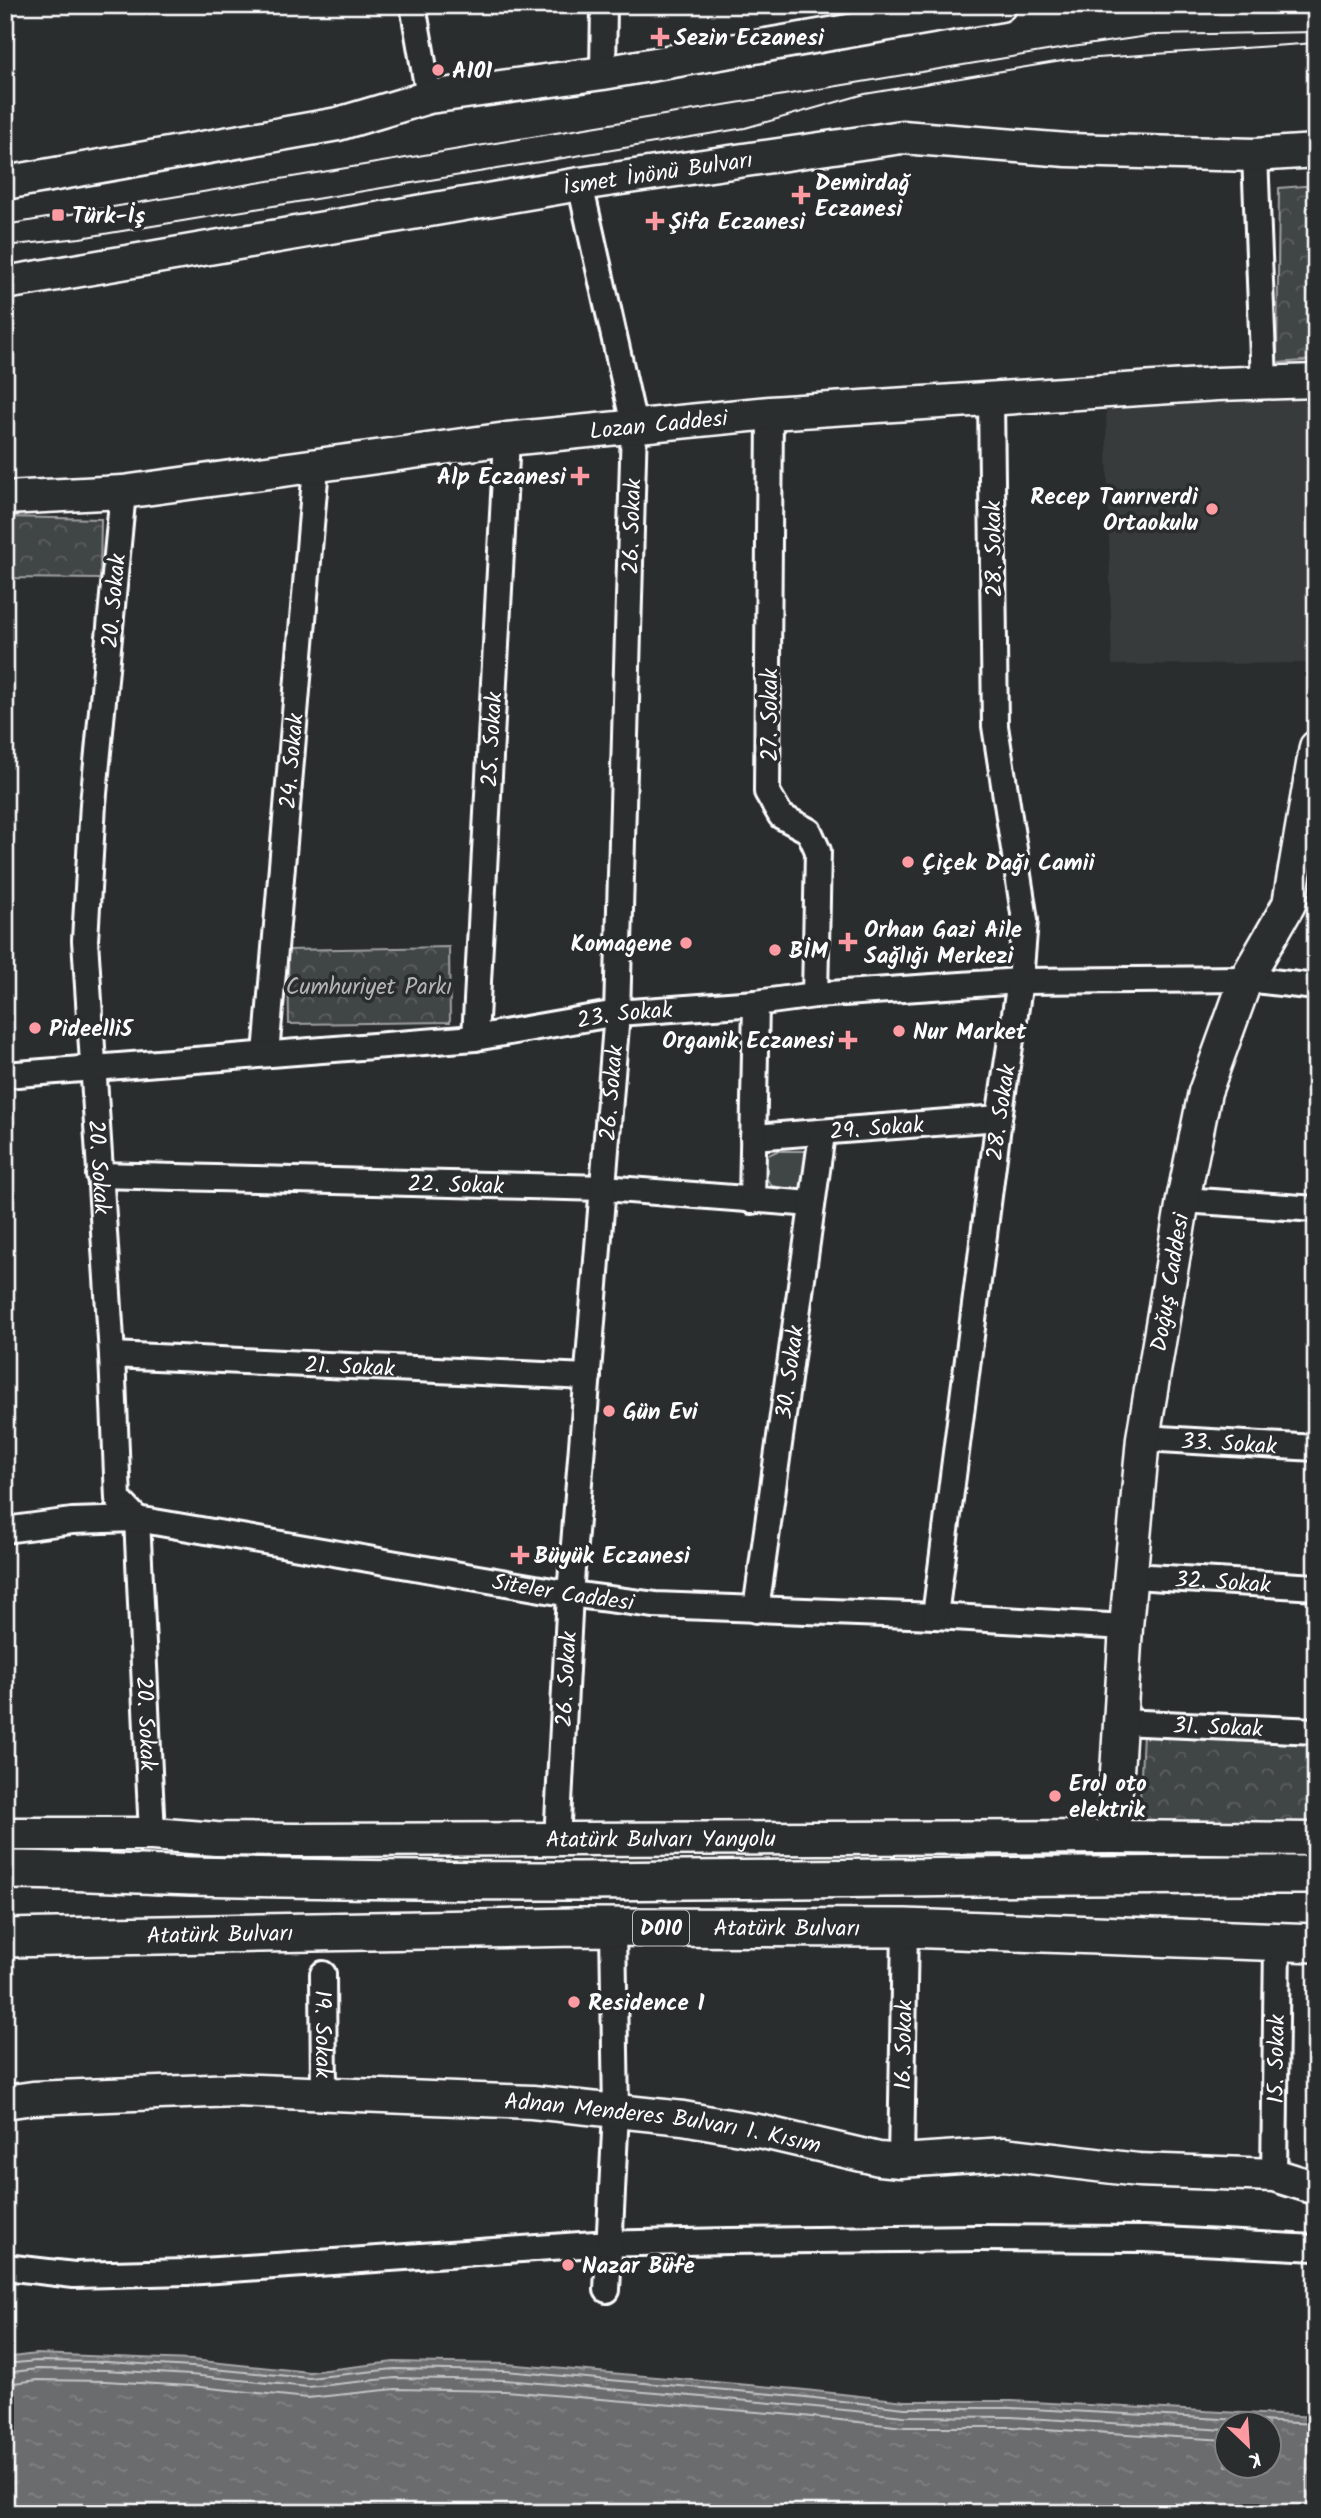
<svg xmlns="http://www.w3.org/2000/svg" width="1321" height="2518" font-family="Kalam,sans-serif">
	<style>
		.built { fill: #373a3b }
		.green { fill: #414445; stroke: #a0a2a2; stroke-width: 2 }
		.park { fill: url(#park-crowns); stroke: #a0a2a2; stroke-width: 2 }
		.water { fill: url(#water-ripples); stroke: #a6a7a7; stroke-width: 2; fill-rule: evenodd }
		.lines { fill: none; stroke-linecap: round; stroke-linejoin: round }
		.shore { stroke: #c3c4c5; stroke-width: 2 }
		.minor-casing { stroke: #fff; stroke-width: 30 }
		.major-casing { stroke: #fff; stroke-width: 37 }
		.highway-casing { stroke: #fff; stroke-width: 42 }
		.minor { stroke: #2a2d2e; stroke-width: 24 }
		.major { stroke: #2a2d2e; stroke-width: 32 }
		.highway { stroke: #2a2d2e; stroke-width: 37 }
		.tram { stroke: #fff; stroke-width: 2 }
		.poi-dot { fill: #ff9aa2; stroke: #2a2d2e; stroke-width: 2.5 }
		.labels { text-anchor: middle; stroke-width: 7; stroke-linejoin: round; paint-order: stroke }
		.shield { fill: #2a2d2e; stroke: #bfc0c0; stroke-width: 2 }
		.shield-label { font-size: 21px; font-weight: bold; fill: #fff }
		.poi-label { font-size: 23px; font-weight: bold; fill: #fff; stroke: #2a2d2e; text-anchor: start }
		.street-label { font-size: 23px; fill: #fff; stroke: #2a2d2e }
		.park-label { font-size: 23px; fill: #b3b4b5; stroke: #2a2d2e }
	</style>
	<defs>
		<pattern id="park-crowns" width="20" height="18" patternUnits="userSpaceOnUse" patternTransform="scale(1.75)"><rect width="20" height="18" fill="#414445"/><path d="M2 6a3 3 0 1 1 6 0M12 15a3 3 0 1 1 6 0" fill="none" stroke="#5e6061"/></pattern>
		<pattern id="water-ripples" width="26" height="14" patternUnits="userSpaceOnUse" patternTransform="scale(1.75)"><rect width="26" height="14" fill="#6a6c6d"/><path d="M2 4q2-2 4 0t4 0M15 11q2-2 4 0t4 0" fill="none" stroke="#808283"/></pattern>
	</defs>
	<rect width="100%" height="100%" fill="#2a2d2e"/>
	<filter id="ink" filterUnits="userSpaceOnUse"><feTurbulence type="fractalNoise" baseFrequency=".0143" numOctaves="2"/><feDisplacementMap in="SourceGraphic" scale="14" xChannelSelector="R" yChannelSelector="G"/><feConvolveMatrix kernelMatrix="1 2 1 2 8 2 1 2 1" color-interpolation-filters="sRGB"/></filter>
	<g filter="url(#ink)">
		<polygon class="built" points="1316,398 1316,612 1307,663 1112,665 1106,406"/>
		<polygon class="green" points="777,1151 808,1151 802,1191 772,1186 761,1171 764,1157"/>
		<g class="park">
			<polygon points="1316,185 1316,360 1277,363 1279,188"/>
			<polygon points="5,517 101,519 100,579 5,578"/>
			<polygon points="449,947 450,1022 289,1024 288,950"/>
			<polygon points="1143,1732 1316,1740 1316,1827 1139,1820"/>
		</g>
		<path class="water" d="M36,2354L192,2360L309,2372L394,2362L506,2364L796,2389L905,2401H1012L1316,2417V2513H5V2358ZM1226,2424H1268V2466H1226Z"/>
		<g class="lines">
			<g class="shore">
				<polyline points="5,2364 36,2361 106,2362 192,2367 309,2378 394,2369 505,2371 796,2396 905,2408 1012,2408 1316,2424"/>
				<polyline points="5,2373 37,2369 105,2370 191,2375 308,2387 395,2378 505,2380 795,2405 904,2416 1011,2417 1226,2430"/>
				<polyline points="5,2384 38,2380 105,2381 190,2386 308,2398 395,2389 505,2391 794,2415 904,2427 1011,2427 1226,2440"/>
			</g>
			<defs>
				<g id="minor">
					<polyline points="413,5 429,97"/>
					<polyline points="603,73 604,5"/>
					<polyline points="1255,155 1264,382"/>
					<polyline points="770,413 767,792 781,816 809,831 818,851 815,995"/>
					<path id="s1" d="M123,492L93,804L85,940L112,1355L118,1499L137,1519L152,1834"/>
					<path id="s2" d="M475,1038L507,439"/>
					<path id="s3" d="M266,1054L316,467"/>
					<path id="s4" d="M5,1075L475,1038L617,1013L756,1003L815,995L1020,981L1246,979L1316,987"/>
					<path id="s5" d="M753,1137L999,1118"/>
					<path id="s6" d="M99,1175L604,1188L812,1204"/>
					<polyline points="1183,1200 1316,1209"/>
					<polyline points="752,1201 756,1003"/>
					<path id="s7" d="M112,1355L588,1377"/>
					<path id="s8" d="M1143,1438L1316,1448"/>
					<path id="s9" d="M5,1530L72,1521L137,1519L570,1594L655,1605L935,1616L1126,1627"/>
					<path id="s10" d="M1132,1576L1316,1587"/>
					<path id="s11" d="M756,1610L822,1134"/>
					<path id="s12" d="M935,1616L999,1118L1020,981L1025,920L995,726L991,398"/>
					<path id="s13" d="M1120,1722L1316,1731"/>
					<path id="s14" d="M557,1840L570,1594L617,1013L634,425L580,184"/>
					<path id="s15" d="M323,1974L324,2092"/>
					<path id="s16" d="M901,2161L905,1928"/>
					<path id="s17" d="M1274,2175L1277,1943"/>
					<polyline points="5,2267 74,2275 187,2272 595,2244 729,2241 979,2238 1144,2239 1316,2248"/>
					<polyline points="607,2290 616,2112 613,1928"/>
				</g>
				<g id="major">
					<polyline points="5,183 338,124 429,97 603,73 1000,5"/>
					<path id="s18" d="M5,283L580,184L902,137L1067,150L1255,155L1316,151"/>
					<path id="s19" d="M5,498L123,492L507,439L770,413L1217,384L1316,381"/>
					<path id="s20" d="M5,1834H152L216,1839L295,1840L1113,1837L1316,1839"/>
					<path id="s21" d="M1113,1837L1126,1627L1143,1438L1183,1200L1205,1092L1246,979L1289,904L1316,747"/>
					<path id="s22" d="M5,2102L33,2098L235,2090L532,2102L683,2118L763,2132L879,2159L901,2161L1004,2154L1138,2170L1274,2175L1316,2188"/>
				</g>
				<g id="highway">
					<path d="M5,1870C67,1870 128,1874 190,1876C319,1879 449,1881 578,1881C824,1880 1070,1874 1316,1875"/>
					<path id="s23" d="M5,1938L577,1927L905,1928L1316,1943"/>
				</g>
			</defs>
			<use href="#minor" class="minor-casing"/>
			<use href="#major" class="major-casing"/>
			<use href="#highway" class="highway-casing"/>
			<use href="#minor" class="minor"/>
			<use href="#major" class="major"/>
			<use href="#highway" class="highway"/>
			<g class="tram">
				<polyline points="5,225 1065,48 1155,35 1316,32"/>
				<polyline points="5,246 80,238 745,128 865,94 1068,60 1316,43"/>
			</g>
		</g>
	</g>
	<g class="poi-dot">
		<path d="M656.5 26.5h7v7h7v7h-7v7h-7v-7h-7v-7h7z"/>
		<circle cx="438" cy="70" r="7"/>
		<path d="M797.5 184.5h7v7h7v7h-7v7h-7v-7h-7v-7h7z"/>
		<rect x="51" y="208" width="14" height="14" rx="3.5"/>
		<path d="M651.5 210.5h7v7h7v7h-7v7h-7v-7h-7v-7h7z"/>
		<path d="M576.5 465.5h7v7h7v7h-7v7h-7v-7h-7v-7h7z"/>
		<circle cx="1212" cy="509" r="7"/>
		<circle cx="908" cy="862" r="7"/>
		<path d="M844.5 931.5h7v7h7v7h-7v7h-7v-7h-7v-7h7z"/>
		<circle cx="686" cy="943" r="7"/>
		<circle cx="775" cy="950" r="7"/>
		<circle cx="35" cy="1028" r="7"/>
		<circle cx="899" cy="1031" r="7"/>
		<path d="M844.5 1029.5h7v7h7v7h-7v7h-7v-7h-7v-7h7z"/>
		<circle cx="609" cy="1411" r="7"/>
		<path d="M516.5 1544.5h7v7h7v7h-7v7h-7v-7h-7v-7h7z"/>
		<circle cx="1055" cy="1796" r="7"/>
		<circle cx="574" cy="2002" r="7"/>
		<circle cx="568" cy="2265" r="7"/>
	</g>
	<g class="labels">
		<rect class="shield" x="633" y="1910.5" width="56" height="35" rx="5"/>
		<g class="shield-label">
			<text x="661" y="1935">D010</text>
		</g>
		<g class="poi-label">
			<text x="674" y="45">Sezin Eczanesi</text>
			<text x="452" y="78">A101</text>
			<text x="815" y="190">Demirdağ<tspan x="815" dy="26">Eczanesi</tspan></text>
			<text x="72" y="223">Türk-İş</text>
			<text x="669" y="229">Şifa Eczanesi</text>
			<text x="566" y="484" text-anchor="end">Alp Eczanesi</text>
			<text x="1198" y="504" text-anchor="end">Recep Tanrıverdi<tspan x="1198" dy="26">Ortaokulu</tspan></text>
			<text x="922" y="870">Çiçek Dağı Camii</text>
			<text x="864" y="937">Orhan Gazi Aile<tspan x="864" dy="26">Sağlığı Merkezi</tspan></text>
			<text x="672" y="951" text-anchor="end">Komagene</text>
			<text x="789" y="958">BİM</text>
			<text x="49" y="1036">Pideelli5</text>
			<text x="913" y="1039">Nur Market</text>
			<text x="834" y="1048" text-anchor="end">Organik Eczanesi</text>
			<text x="623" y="1419">Gün Evi</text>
			<text x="534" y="1563">Büyük Eczanesi</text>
			<text x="1069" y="1791">Erol oto<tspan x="1069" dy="26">elektrik</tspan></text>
			<text x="588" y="2010">Residence 1</text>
			<text x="582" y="2273">Nazar Büfe</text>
		</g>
		<g class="street-label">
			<text dy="8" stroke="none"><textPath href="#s18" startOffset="662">İsmet İnönü Bulvarı</textPath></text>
			<text dy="8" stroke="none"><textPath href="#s19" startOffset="658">Lozan Caddesi</textPath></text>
			<text dy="8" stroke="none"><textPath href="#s14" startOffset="1316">26. Sokak</textPath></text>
			<text transform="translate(993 549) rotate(-91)" y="8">28. Sokak</text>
			<text transform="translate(113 601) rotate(-85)" y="8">20. Sokak</text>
			<text transform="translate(769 715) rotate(-90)" y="8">27. Sokak</text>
			<text dy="8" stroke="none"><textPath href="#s2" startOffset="299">25. Sokak</textPath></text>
			<text dy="8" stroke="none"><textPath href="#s3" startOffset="294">24. Sokak</textPath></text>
			<text dy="8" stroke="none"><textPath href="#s4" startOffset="623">23. Sokak</textPath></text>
			<text dy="8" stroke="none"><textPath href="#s14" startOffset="749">26. Sokak</textPath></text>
			<text dy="8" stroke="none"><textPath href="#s12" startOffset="508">28. Sokak</textPath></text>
			<text dy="8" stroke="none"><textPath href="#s5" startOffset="124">29. Sokak</textPath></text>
			<text dy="8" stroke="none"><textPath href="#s1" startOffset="677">20. Sokak</textPath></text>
			<text dy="8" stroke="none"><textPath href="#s6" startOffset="357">22. Sokak</textPath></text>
			<text dy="8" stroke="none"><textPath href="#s21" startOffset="558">Doğuş Caddesi</textPath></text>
			<text dy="8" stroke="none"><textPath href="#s7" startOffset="238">21. Sokak</textPath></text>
			<text dy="8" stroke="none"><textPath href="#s11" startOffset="240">30. Sokak</textPath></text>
			<text dy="8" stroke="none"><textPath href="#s8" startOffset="86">33. Sokak</textPath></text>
			<text dy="8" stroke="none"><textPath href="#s10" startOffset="91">32. Sokak</textPath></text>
			<text dy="8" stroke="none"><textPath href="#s9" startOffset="565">Siteler Caddesi</textPath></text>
			<text dy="8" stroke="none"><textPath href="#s14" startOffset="161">26. Sokak</textPath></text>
			<text dy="8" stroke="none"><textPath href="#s1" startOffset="1242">20. Sokak</textPath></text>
			<text dy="8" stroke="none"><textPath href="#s13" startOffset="98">31. Sokak</textPath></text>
			<text dy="8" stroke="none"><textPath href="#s20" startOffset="656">Atatürk Bulvarı Yanyolu</textPath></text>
			<text dy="8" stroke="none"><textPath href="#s23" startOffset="782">Atatürk Bulvarı</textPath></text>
			<text dy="8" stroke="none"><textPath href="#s23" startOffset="215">Atatürk Bulvarı</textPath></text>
			<text dy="8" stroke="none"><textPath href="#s15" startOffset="60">19. Sokak</textPath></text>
			<text dy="8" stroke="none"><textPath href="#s16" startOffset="116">16. Sokak</textPath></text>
			<text dy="8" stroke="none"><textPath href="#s17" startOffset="116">15. Sokak</textPath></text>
			<text dy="8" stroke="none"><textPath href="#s22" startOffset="660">Adnan Menderes Bulvarı 1. Kısım</textPath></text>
		</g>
		<g class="park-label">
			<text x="369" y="994">Cumhuriyet Parkı</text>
		</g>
	</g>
	<rect width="1321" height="2518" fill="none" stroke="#2a2d2e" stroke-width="28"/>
	<rect x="14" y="14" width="1293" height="2490" fill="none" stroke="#fff" stroke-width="2.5" filter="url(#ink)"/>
	<g transform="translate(1248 2445) rotate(155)"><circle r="33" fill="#2a2d2e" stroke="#7f8182" stroke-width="2"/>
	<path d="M0-5L12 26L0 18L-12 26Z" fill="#ff9aa2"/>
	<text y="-10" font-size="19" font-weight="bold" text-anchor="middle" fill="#ffffff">K</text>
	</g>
</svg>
